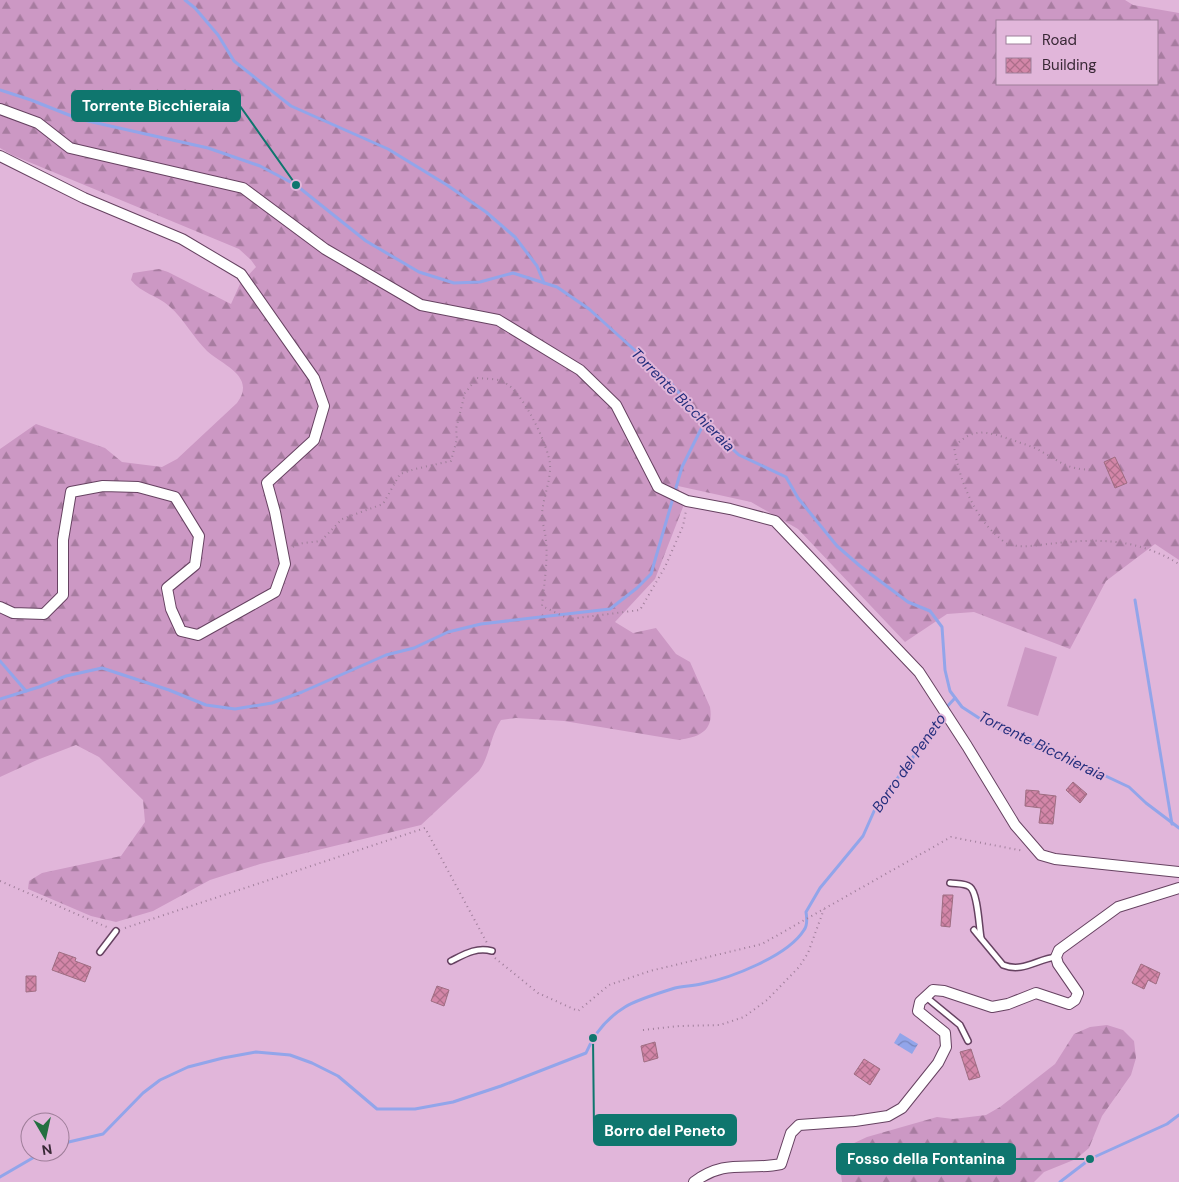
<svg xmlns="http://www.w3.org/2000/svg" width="1179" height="1182" font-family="'DM Sans',sans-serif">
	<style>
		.grass { fill: #cc98c4 }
		.forest { fill: url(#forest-firs); fill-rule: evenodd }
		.water { fill: url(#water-waves) }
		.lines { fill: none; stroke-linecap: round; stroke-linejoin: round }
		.stream { stroke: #92a5ea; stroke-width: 3 }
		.building { fill: url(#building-cross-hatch); stroke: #9e6d82 }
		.lane-casing { stroke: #664261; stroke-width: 8 }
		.street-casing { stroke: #664261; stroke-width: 12 }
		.path { stroke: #a07f9b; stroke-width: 2; stroke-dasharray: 1 4; stroke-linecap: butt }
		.lane { stroke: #fff; stroke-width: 5 }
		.street { stroke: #fff; stroke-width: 10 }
		.labels { text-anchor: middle; stroke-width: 4; stroke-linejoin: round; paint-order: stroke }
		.water-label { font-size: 15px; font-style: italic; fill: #242e7d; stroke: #e1b6da }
		.leader { fill: none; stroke: #0f766e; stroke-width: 2 }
		.callout-dot { fill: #0f766e; stroke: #e1b6da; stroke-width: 2 }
		.callout { fill: #0f766e; stroke: #0f766e; stroke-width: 2 }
		.callout-label { font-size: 15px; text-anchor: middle; font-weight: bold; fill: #fff }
	</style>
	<defs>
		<pattern id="forest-firs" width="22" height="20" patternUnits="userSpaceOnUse" patternTransform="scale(1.25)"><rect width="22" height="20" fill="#cc98c4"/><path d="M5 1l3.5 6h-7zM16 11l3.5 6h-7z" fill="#a77ca0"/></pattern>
		<pattern id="water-waves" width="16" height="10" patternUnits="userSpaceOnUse" patternTransform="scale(1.25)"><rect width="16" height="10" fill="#92a5ea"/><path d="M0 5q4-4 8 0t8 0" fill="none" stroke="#7886be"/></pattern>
		<pattern id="building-cross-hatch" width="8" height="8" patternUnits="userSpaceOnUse" patternTransform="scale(1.25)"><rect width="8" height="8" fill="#d386a8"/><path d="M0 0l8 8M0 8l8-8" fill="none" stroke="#ac6e8a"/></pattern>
	</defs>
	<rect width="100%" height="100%" fill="#e1b6da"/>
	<polygon class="grass" points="1025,647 1057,657 1038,716 1007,706"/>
	<g class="forest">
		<path d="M0,0H1125L1133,5L1179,13V560L1155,544L1106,581L1070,649L974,612L947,614L905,642L798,529L751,502L678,486L683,507L655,579L615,622L633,633L656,628L676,654L690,662L710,707C714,731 700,737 679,740L564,721L516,718L501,720C490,736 490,756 479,771L421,825L260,864L210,880L153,911L116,922L91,916L28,889L29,881L42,873L121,856L145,822L143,800L99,757L76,745L37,760L0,777V449L36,424L105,448L122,462L162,467L177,459L237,403C257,376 222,365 207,351C193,337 184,319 169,306C158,296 141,293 131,280L133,273L159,269L168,272L231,304L240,284L256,267L251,260L239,249L12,155L0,148ZM998,21H1158V84H998Z"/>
		<polygon points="1107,1025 1123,1030 1134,1041 1136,1058 1131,1075 1102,1116 1089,1148 1076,1159 1044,1172 1034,1182 842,1182 841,1175 844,1158 852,1144 867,1137 937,1117 953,1119 986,1115 1000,1107 1055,1064 1074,1034 1090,1027"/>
	</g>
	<polygon class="water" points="900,1033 918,1044 912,1054 894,1043"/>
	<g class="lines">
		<g class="stream">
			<polyline points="185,0 195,8 218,35 234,61 291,106 388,149 447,185 486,212 515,237 537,266 544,283"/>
			<polyline points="0,90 31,100 79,119 208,148 260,166 296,185 366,241 419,272 454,283 480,282 513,273 557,287 589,309 669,381 704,423 739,455 786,477 798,498 837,546 860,566 908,602 930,611 942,627 945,670 950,691 962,707 982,720 1015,737 1061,755 1129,787 1146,803 1179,828"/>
			<polyline points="1135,600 1172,824"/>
			<polyline points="0,661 26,691"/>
			<polyline points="0,699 39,687 66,676 102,668 169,690 206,705 235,709 272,703 302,692 386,655 414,648 448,632 481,624 610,609 637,588 651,574 682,467 704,423"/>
			<path d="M60,1144L103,1134L143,1093L160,1080L188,1067L223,1058L256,1052L290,1055L312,1063L338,1076L377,1109H415L453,1102L501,1086L586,1053C594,1034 607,1018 625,1007C636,1000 662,992 675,988C683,986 692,986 701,984C731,978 788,956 804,930C808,925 807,918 806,912L820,888L863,836L875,809L913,757L943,711L955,698"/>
			<polyline points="0,1177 43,1152"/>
			<polyline points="1060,1182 1090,1159 1167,1124 1179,1115"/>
		</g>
	</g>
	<g class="building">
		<polygon points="1115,457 1127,483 1115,488 1104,462"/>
		<polygon points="1073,782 1087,794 1080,803 1066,790"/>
		<polygon points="1026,790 1039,791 1039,794 1056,796 1053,824 1039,823 1041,808 1025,806"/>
		<polygon points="943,895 953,895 950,927 941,926"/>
		<polygon points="59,952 76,958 75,961 91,967 85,982 52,970"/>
		<polygon points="1141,964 1160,973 1156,984 1148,980 1144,989 1132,983"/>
		<polygon points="26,976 36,976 36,991 26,992"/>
		<polygon points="437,986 449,990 444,1006 431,1001"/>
		<polygon points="655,1042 658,1058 644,1062 641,1046"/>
		<polygon points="971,1049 980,1077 969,1080 960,1052"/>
		<polygon points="864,1059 880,1069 870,1085 854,1074"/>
	</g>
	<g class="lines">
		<defs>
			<g id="lane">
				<path d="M950,883C956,884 965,883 970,887C978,893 979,927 981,938"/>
				<path d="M974,930L1003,965C1023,973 1037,959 1056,957"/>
				<polyline points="100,952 116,931"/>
				<path d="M451,961C465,954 476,947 492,951"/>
				<polyline points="926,997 960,1025 968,1041"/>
			</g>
			<g id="street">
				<polyline points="0,109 38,123 70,148 243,188 325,249 421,305 498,320 580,370 616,405 658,487 687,501 730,509 775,521 919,672 967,746 1015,825 1041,855 1055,859 1179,872"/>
				<polyline points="0,156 84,198 182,239 241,274 314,378 324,406 314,440 267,483 275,512 285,564 275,592 198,635 181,631 171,609 167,588 195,565 199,536 175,497 138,487 103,486 71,492 63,540 63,595 44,614 13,613 0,607"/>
				<path d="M694,1182C726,1158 747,1171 781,1164L791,1133L799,1125L855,1121L888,1116L902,1108L938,1063L946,1047L945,1033L918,1011L920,1002L933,990L944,991L992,1007L1008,1004L1036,993L1069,1004L1075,1000L1078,993L1058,964L1056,957L1059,950L1118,907L1179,888"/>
			</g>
		</defs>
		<use href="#lane" class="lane-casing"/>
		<use href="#street" class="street-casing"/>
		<g class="path">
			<path d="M1095,469C1068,472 1057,459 1035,448C1028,445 1020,443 1013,440C987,432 974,426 954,447C959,478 973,514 996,535C1000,538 1004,543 1008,544C1023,549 1042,544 1058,543C1103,538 1140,540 1179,564"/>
			<path d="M293,547L296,544L321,541L342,519L383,504L400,474L415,469L451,461L457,439L456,429L465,393L477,378C487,379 499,378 507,384C524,395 548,445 550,464C551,481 543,497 542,514C542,522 545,531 546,540C548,562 544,584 542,606L569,619L640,610L665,567L683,526L686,511"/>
			<polyline points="0,881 109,928"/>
			<polyline points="125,928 425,828 487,943"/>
			<polyline points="495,958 538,993 578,1011 609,985 650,971 762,944 951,837 1024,851"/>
			<polyline points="643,1030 679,1026 720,1025 744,1017 767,1000 799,967 808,953 824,909"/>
		</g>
		<use href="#lane" class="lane"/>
		<use href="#street" class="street"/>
	</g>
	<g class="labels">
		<g class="water-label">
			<text transform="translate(683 400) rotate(45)" y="5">Torrente Bicchieraia</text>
			<text transform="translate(1042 746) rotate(26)" y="5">Torrente Bicchieraia</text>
			<text transform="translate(909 763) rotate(-55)" y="5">Borro del Peneto</text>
		</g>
	</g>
	<path class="leader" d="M296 185L240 106M593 1038L594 1130M1090 1159L1015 1159"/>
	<g class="callout-dot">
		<circle cx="296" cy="185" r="5"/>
		<circle cx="593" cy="1038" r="5"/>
		<circle cx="1090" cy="1159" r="5"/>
	</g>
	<g class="callout">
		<rect x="72" y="91" width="168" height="30" rx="5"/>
		<rect x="594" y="1115" width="142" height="30" rx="5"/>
		<rect x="837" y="1144" width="178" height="30" rx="5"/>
	</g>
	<g class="callout-label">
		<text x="156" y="111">Torrente Bicchieraia</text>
		<text x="665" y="1136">Borro del Peneto</text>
		<text x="926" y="1164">Fosso della Fontanina</text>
	</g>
	<rect x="996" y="20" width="162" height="65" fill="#e1b6da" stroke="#9e7e99"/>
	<rect x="1006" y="36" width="25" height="8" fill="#ffffff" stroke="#9e7e99"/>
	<text x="1042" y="45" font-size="15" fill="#3a2937">Road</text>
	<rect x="1006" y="58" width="25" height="15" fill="url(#building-cross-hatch)" stroke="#9e7e99"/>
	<text x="1042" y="70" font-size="15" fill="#3a2937">Building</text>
	<g transform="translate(45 1137) rotate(171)"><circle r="24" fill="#e1b6da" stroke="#9e7e99"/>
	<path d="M0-4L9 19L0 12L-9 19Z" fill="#237040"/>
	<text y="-8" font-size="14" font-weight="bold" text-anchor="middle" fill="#3a2937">N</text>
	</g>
</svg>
